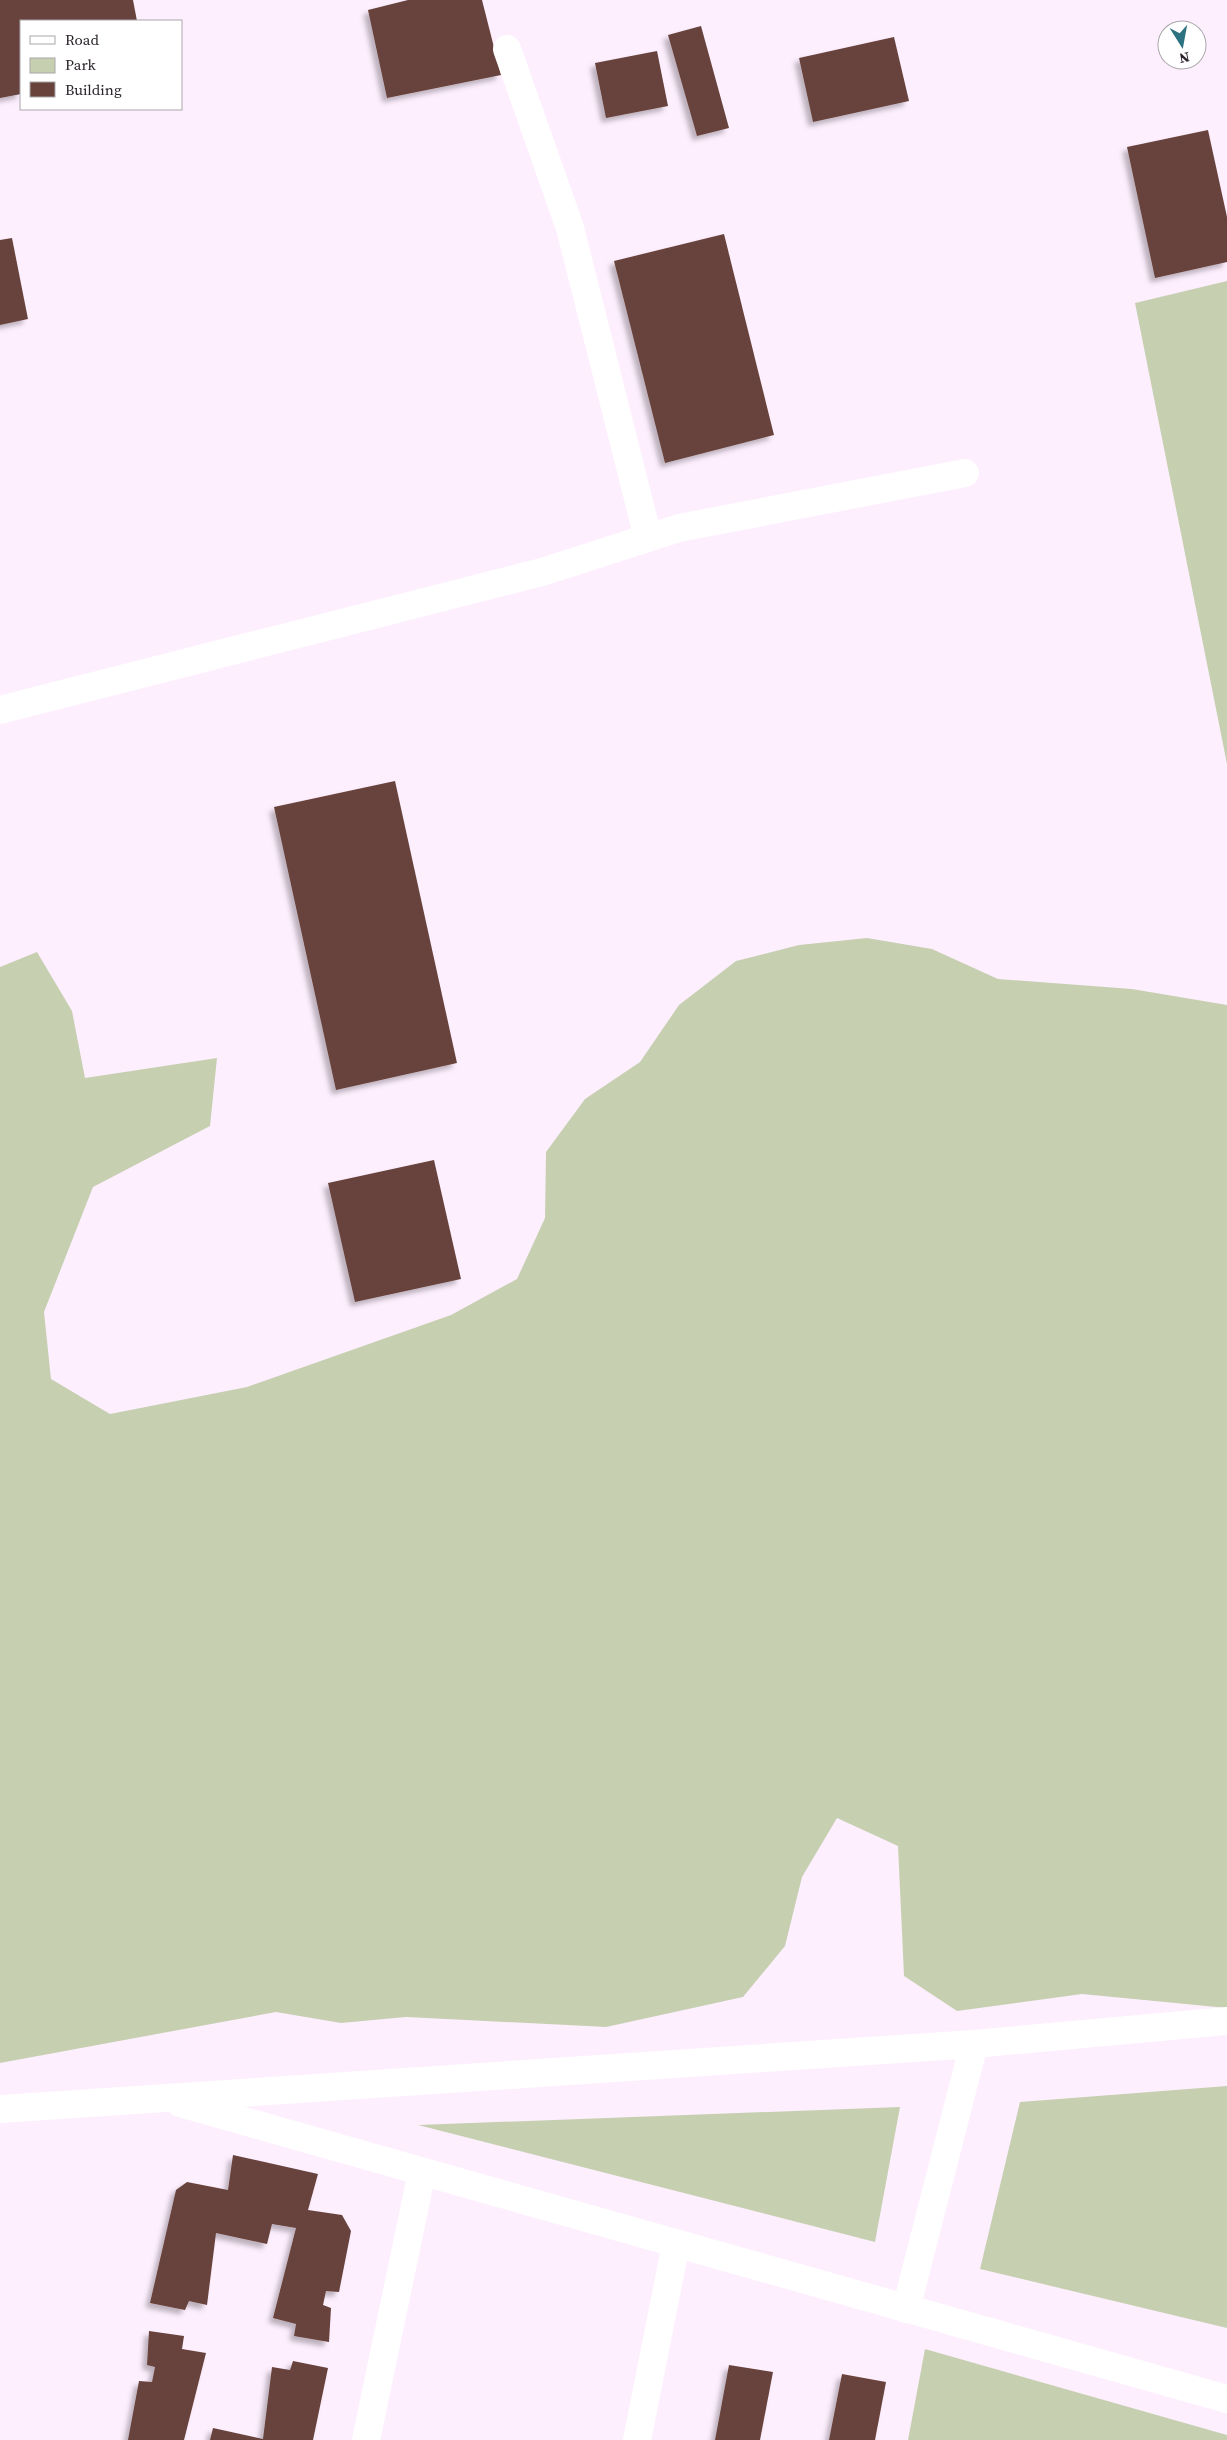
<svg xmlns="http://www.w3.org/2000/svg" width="1227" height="2440" font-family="'Source Serif 4',serif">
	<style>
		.green { fill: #c6d0b1 }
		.building { fill: #67433c; filter: url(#shadow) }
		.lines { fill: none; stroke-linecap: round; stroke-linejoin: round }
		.minor { stroke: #fff; stroke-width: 28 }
	</style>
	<defs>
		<filter id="shadow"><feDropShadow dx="-4.5" dy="4.5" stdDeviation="2.5" flood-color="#0004"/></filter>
	</defs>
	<rect width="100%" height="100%" fill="#feefff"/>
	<g class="green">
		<polygon points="1227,281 1227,764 1135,303"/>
		<polygon points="867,938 932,949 998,979 1132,989 1227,1005 1227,2008 1082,1994 957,2011 904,1976 898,1846 837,1818 802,1877 785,1946 743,1997 606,2027 406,2017 341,2023 276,2012 0,2063 0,967 37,952 72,1011 85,1078 217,1058 210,1126 93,1187 44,1312 51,1379 110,1414 247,1387 451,1315 517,1279 545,1218 546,1152 585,1099 640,1062 679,1005 736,961 799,945"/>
		<polygon points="1227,2086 1227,2328 980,2269 1020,2102"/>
		<polygon points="900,2107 875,2242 418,2125"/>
		<polygon points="925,2349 1227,2435 1227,2440 908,2440"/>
	</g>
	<g class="building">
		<polygon points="0,0 133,0 137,21 21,21 21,94 0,98"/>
		<polygon points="408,0 482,0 501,75 387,98 368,10"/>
		<polygon points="701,26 729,128 697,136 668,35"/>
		<polygon points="894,37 909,101 813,122 799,58"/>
		<polygon points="657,51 668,106 606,118 595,63"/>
		<polygon points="1208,130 1227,217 1227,262 1155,278 1127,147"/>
		<polygon points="724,234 774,435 665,463 614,261"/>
		<polygon points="12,238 28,319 0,325 0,240"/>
		<polygon points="395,781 457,1063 336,1090 274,807"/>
		<polygon points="434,1160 461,1279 355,1302 328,1183"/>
		<polygon points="233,2155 318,2174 308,2210 342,2215 351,2231 339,2292 326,2291 323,2305 331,2308 329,2342 294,2336 296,2324 273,2318 296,2228 272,2224 267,2244 216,2233 207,2305 189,2301 185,2310 150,2303 176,2190 187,2182 228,2190"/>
		<polygon points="149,2331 184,2336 182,2349 206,2353 184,2440 128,2440 139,2381 152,2382 155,2367 147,2365"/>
		<polygon points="293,2361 328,2368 313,2440 210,2440 213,2428 263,2439 272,2367 290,2370"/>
		<polygon points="729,2365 773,2372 760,2440 715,2440"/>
		<polygon points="842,2374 886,2382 875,2440 829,2440"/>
	</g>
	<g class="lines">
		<g class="minor">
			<polyline points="507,49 570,228 648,538"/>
			<polyline points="0,710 542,572 679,528 965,473"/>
			<polyline points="180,2103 1227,2399"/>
			<polyline points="0,2109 974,2044 1227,2021"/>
			<polyline points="906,2309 974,2044"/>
			<polyline points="366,2440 422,2172"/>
			<polyline points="637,2440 676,2244"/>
		</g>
	</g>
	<rect x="20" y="20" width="162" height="90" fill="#ffffff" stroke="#aaa7aa"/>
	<rect x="30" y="36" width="25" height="8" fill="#ffffff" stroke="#aaa7aa"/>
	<text x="65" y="45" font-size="15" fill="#2a232a">Road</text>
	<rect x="30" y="58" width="25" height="15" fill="#c6d0b1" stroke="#aaa7aa"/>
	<text x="65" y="70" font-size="15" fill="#2a232a">Park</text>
	<rect x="30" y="82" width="25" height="15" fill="#67433c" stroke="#aaa7aa"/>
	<text x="65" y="95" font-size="15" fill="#2a232a">Building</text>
	<g transform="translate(1182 45) rotate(169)"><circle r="24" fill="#ffffff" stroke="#aaa7aa"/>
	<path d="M0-4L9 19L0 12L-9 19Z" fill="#2c7280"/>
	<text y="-8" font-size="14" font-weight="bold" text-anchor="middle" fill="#2a232a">N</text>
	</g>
</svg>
